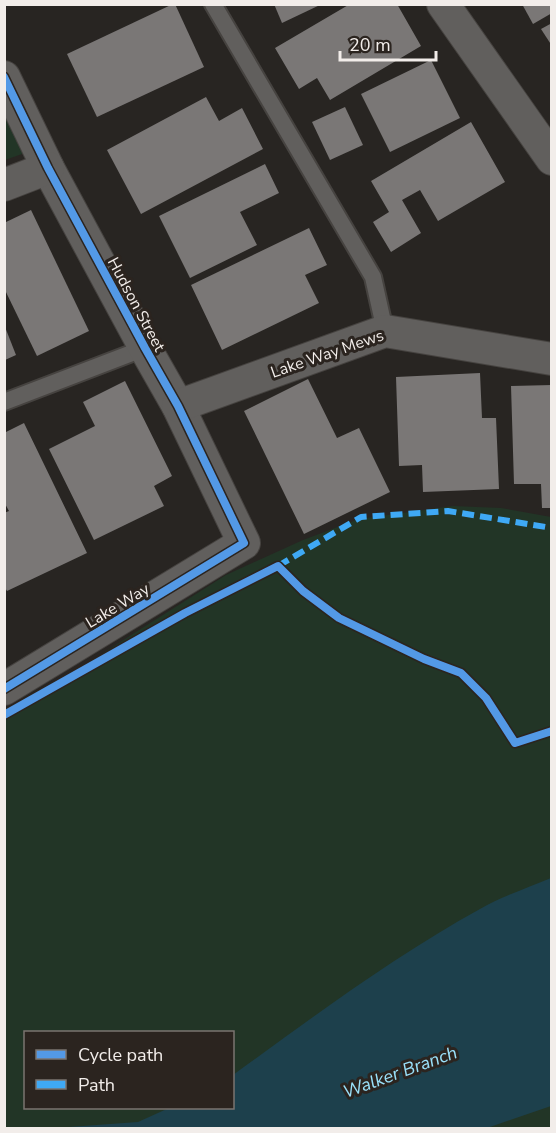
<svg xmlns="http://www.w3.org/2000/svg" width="556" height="1133" font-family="'Nunito Sans',sans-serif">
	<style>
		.green { fill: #223526; fill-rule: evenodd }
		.water { fill: #1d404c }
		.building { fill: #7a7776 }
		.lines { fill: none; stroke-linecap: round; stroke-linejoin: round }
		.service-casing { stroke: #464340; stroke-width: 20 }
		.minor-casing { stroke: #464340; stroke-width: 34 }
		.service { stroke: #615f5d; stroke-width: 16 }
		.minor { stroke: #615f5d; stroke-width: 32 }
		.quiet { stroke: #3fa9f5; stroke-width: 6; stroke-dasharray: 12 6; stroke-linecap: butt }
		.cycleway-casing { stroke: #2b241f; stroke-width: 11 }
		.cycleway { stroke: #5399e6; stroke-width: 8 }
		.labels { text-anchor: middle; stroke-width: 6; stroke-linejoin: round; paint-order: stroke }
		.street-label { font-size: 16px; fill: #f2edea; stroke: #2b241f }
		.water-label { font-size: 18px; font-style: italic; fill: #9ae1fa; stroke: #2b241f }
	</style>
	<rect width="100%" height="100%" fill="#282522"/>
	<g class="green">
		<polygon points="4,98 22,144 22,154 5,160"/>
		<path d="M453,506L501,508L551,517V1128H5V715L226,575L303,540L359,519ZM26,1032H232V1108H26Z"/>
	</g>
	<path class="water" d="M551,878V1106L487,1128H55L138,1122L169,1108H232L233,1075C313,1017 393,957 480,909C502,896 528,888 551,878Z"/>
	<g class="building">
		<polygon points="173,4 175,4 204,67 97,117 67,54"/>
		<polygon points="274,4 322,4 282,23"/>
		<polygon points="350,4 397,4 421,46 330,100 317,78 299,89 275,48"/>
		<polygon points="522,4 552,4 552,13 533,24"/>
		<polygon points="552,23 552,46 541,29"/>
		<polygon points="431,60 460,118 390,152 361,94"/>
		<polygon points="206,97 219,121 242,108 263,149 141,214 107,150"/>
		<polygon points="345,107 363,145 330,160 312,122"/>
		<polygon points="471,122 505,182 438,221 420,190 402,200 421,233 391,252 373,222 389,212 371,181"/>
		<polygon points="265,164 279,193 240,212 257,245 190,278 159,216"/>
		<polygon points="31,210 89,331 37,356 4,288 4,223"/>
		<polygon points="309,228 327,265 305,275 319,303 222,350 191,285"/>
		<polygon points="5,327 16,355 5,360"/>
		<polygon points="480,373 482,418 496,418 499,489 423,492 422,465 399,466 396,377"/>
		<polygon points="308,379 337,438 359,428 390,492 304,534 244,411"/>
		<polygon points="125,381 172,476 154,486 164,506 94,540 49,449 95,426 83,402"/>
		<polygon points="552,385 552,508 542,508 541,484 514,484 511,386"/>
		<polygon points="24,423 87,553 7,591 4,586 4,513 9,511 4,502 4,433"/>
	</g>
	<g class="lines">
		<defs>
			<g id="service">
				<polyline points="213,4 373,277 385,331"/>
				<polyline points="4,402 145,348"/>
			</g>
			<g id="minor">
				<polyline points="443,4 552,159"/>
				<polyline points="4,77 48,168 145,348 178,406 244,543 4,689"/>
				<polyline points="4,185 48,168"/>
				<polyline points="178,406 385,331 552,359"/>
			</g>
		</defs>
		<use href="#service" class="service-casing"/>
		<use href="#minor" class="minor-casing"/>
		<use href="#service" class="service"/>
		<use href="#minor" class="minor"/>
		<polyline class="quiet" points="278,566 361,517 448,511 552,528"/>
		<defs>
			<g id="cycleway">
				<polyline points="4,77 48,168 145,348 178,406 244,543 4,689"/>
				<polyline points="4,715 185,613 278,566 303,591 339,618 424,659 461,673 486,698 515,743 552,731"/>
			</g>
		</defs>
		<use href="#cycleway" class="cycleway-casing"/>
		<use href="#cycleway" class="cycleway"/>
	</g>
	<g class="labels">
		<g class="street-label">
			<text transform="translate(137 304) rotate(62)" y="6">Hudson Street</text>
			<text transform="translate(327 353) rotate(-19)" y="6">Lake Way Mews</text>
			<text transform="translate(117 605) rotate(-31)" y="6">Lake Way</text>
		</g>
		<g class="water-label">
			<text transform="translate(400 1072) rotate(-20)" y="6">Walker Branch</text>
		</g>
	</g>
	<rect width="556" height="1133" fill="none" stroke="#f2edea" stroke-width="12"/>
	<rect x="24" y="1031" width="210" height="78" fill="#2b241f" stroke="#7b7470" stroke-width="1.5"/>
	<rect x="36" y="1050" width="30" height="9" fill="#5399e6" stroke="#7b7470" stroke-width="1.5"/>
	<text x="78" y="1061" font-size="18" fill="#f2edea">Cycle path</text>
	<rect x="36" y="1080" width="30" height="9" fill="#3fa9f5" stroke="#7b7470" stroke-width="1.5"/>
	<text x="78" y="1091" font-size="18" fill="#f2edea">Path</text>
	<path d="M340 51v9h96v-9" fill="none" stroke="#f2edea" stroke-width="3"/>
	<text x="349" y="51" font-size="18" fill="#f2edea" stroke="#2b241f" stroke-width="4.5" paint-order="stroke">20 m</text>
</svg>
